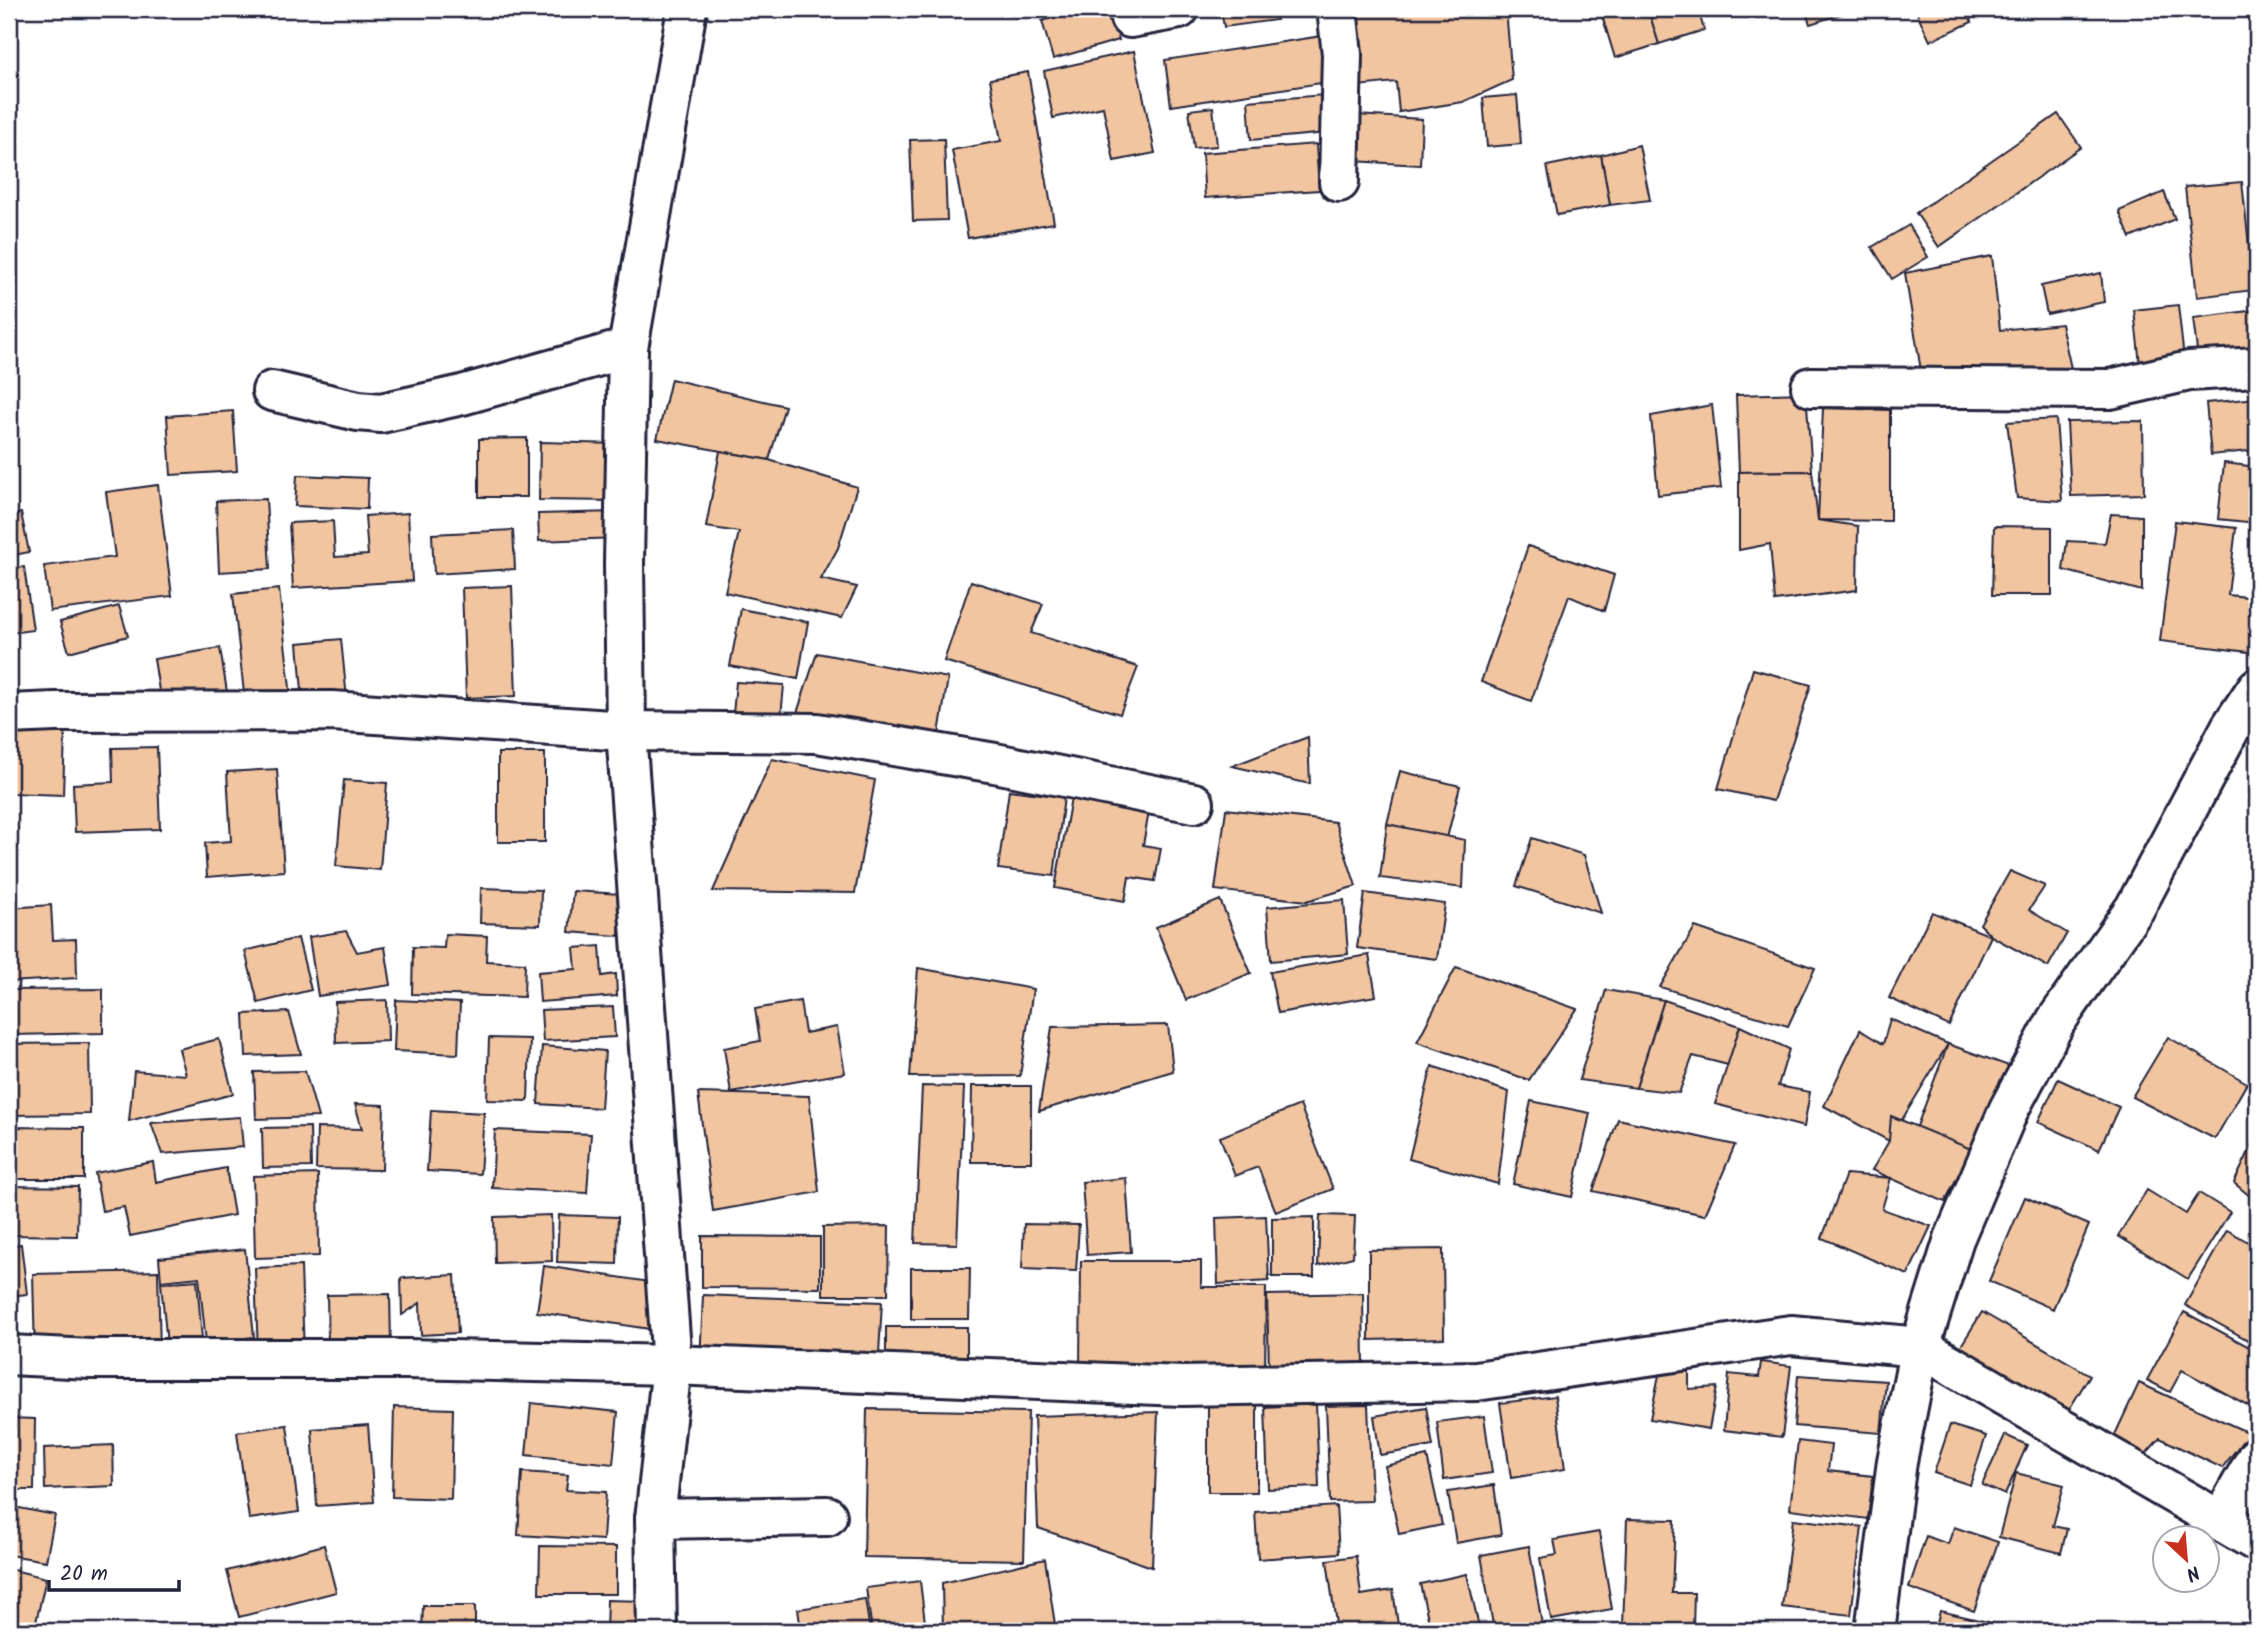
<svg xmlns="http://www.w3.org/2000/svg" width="2266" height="1640" font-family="Kalam,sans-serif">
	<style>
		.building { fill: #f1c5a0; stroke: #22223b; stroke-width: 2 }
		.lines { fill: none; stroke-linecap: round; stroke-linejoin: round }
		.minor-casing { stroke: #22223b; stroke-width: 44 }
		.minor { stroke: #fff; stroke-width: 38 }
	</style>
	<rect width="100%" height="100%" fill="#fff"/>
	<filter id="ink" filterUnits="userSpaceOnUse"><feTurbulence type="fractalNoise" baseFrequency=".0143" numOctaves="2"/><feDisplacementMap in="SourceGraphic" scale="14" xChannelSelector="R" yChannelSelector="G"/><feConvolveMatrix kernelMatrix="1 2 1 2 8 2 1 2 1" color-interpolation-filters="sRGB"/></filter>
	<g filter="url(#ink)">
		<g class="building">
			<polygon points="1084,9 1110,9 1119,40 1053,59 1042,21"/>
			<polygon points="1230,9 1275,9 1276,20 1224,27 1221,10"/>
			<polygon points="1372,9 1506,9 1512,80 1463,102 1399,112 1396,82 1348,87 1341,12"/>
			<polygon points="1600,9 1648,9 1659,44 1615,58"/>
			<polygon points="1648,9 1698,9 1704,30 1659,44"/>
			<polygon points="1805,9 1854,9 1854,10 1810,24"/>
			<polygon points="1915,9 1966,9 1972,22 1930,41"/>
			<polygon points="1322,36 1328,82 1171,106 1165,60"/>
			<polygon points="1134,51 1155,153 1114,161 1103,107 1053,118 1044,71"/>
			<polygon points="1028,72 1054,223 968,238 952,150 1001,141 990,79"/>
			<polygon points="1324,95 1327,133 1251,140 1248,101"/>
			<polygon points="1517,95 1521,144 1487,147 1483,98"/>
			<polygon points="1213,107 1217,146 1194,148 1189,110"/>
			<polygon points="2058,114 2081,147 1939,247 1916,213"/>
			<polygon points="1356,115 1422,119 1420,165 1353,161"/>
			<polygon points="944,139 947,220 913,221 910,140"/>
			<polygon points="1316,144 1319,190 1205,198 1202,153"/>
			<polygon points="1639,145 1650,200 1610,205 1601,155"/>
			<polygon points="1601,155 1610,205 1557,215 1547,166"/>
			<polygon points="2242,182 2254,290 2197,297 2185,187"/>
			<polygon points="2164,192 2175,219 2130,238 2119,211"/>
			<polygon points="1909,225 1928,257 1892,279 1872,247"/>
			<polygon points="1992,256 2000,330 2061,324 2073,377 1923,383 1905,273"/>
			<polygon points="2101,273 2104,302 2047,314 2041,286"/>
			<polygon points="2178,305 2184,359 2140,364 2134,310"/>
			<polygon points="2257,310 2257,351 2198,358 2193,318"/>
			<polygon points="671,379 785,406 769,460 657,439"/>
			<polygon points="1806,393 1812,471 1739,472 1736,395"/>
			<polygon points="2257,398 2257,450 2211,455 2206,403"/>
			<polygon points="1712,405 1721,488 1658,495 1651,416"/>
			<polygon points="1823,408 1890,410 1890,521 1818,520"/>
			<polygon points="233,411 237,471 171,475 167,416"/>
			<polygon points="2056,419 2062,501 2017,498 2007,422"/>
			<polygon points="2143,421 2144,494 2071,496 2067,422"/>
			<polygon points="527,438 527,497 479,497 479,439"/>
			<polygon points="540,442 619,444 617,501 539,500"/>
			<polygon points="720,451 769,460 857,487 838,548 821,579 857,587 842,618 725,592 739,532 706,527"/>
			<polygon points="2224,463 2257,467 2257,523 2218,519"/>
			<polygon points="1812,471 1818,520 1858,526 1857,590 1775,601 1770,544 1739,550 1739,472"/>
			<polygon points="297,475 368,478 367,509 295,506"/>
			<polygon points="158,485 172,596 50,611 44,566 115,557 106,492"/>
			<polygon points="266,499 270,569 219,572 216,501"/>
			<polygon points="616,512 617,538 539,541 538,514"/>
			<polygon points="21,513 29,552 9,556 9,516"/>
			<polygon points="408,513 412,581 293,588 289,523 333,521 335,557 368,555 365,516"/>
			<polygon points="2111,514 2142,516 2142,591 2063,570 2067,541 2105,543"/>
			<polygon points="2175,521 2236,528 2228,595 2257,598 2257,653 2160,641"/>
			<polygon points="1994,526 2052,527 2052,595 1992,595"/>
			<polygon points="513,530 515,569 434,574 432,534"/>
			<polygon points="1528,546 1614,575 1604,611 1569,596 1531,701 1481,682"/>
			<polygon points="24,567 33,630 9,633 9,569"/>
			<polygon points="971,581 1043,604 1031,633 1138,667 1120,714 944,661"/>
			<polygon points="512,586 516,696 466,698 462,588"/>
			<polygon points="279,589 291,697 245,702 233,594"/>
			<polygon points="119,606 128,636 69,652 60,622"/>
			<polygon points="741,609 808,622 798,679 730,666"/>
			<polygon points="341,639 347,699 303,703 298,643"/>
			<polygon points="220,648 227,692 161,703 154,659"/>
			<polygon points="817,653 948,678 938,740 796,716"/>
			<polygon points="1753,669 1811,685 1773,801 1718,789"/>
			<polygon points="736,682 784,685 780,728 732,725"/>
			<polygon points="65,732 63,795 9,793 9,734"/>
			<polygon points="1308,737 1310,784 1232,766"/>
			<polygon points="157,747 160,829 75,832 73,784 113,782 112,748"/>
			<rect x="498" y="753" width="47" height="89"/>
			<polygon points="772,759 875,780 855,893 713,891"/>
			<polygon points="277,769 284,871 207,877 205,843 231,841 227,772"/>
			<polygon points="1400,771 1460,786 1447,838 1387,824"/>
			<polygon points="344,780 387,783 380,870 336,866"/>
			<polygon points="1009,790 1064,797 1054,876 998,869"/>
			<polygon points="1072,792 1150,806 1143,845 1161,848 1155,881 1129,877 1125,901 1055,888"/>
			<polygon points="1226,809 1335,822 1356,886 1307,901 1215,890"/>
			<polygon points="1387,824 1465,840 1463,888 1380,878"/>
			<polygon points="1532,838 1584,855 1601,913 1516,886"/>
			<polygon points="2010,871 2045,886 2029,910 2067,933 2048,967 1991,936 1980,924"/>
			<polygon points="481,888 541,890 540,925 480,923"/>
			<polygon points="573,891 621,894 619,936 569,932"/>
			<polygon points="1365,893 1445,904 1437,959 1357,948"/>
			<polygon points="1220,900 1251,973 1186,1000 1156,927"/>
			<polygon points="1344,900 1348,954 1271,961 1267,907"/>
			<polygon points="51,905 53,940 76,939 77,978 9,982 9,908"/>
			<polygon points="1932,912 1991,936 1949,1026 1889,998"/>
			<polygon points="1695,927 1815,968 1788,1026 1660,987"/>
			<polygon points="346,931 357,952 385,947 391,985 318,996 309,937"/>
			<polygon points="445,934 487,936 486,961 525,963 524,997 412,994 413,947 444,948"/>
			<polygon points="298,938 311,990 258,1003 245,951"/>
			<polygon points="600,946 602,976 616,974 617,996 540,1002 538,972 576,969 574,948"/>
			<polygon points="1369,955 1376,996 1278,1013 1270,972"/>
			<polygon points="1456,967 1577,1009 1529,1080 1417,1042"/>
			<polygon points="918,968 1033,989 1020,1076 910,1077"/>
			<polygon points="103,989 103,1033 12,1035 12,990"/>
			<polygon points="1606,990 1664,1000 1636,1088 1579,1080"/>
			<polygon points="387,1000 388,1041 336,1043 335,1002"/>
			<polygon points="396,1000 460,1003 458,1054 394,1051"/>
			<polygon points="1664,1000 1740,1026 1728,1065 1693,1056 1679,1093 1636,1088"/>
			<polygon points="800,1001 805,1033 837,1027 845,1073 731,1093 724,1048 760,1041 755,1009"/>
			<polygon points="613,1007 615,1037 543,1041 541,1010"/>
			<polygon points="289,1012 301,1054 246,1056 244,1014"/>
			<polygon points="1890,1019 1948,1044 1889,1141 1824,1106 1860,1030 1883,1044"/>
			<polygon points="1168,1025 1173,1071 1039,1111 1052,1027"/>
			<polygon points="1740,1026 1789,1049 1778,1086 1810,1092 1804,1127 1715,1104"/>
			<polygon points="2168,1037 2247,1083 2215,1139 2132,1097"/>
			<polygon points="489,1038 530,1039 528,1101 487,1100"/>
			<polygon points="219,1039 233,1094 129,1121 134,1071 186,1075 179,1049"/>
			<polygon points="89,1043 90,1114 9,1115 9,1044"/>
			<polygon points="1948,1044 2009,1066 1971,1149 1916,1129"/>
			<polygon points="542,1046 605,1051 601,1108 538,1104"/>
			<polygon points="1432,1066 1509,1092 1498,1184 1409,1159"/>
			<polygon points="305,1071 318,1117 256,1119 254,1072"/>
			<polygon points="2058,1079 2119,1107 2099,1150 2038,1122"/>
			<polygon points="922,1086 964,1087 957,1244 915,1243"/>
			<polygon points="972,1086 1031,1086 1031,1162 971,1162"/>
			<polygon points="698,1093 809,1096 819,1192 713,1211"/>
			<polygon points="1531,1101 1590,1113 1572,1197 1513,1184"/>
			<polygon points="355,1104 384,1105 382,1170 316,1169 317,1128 362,1129"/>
			<polygon points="1300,1105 1333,1189 1276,1212 1258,1167 1235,1176 1220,1137"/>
			<polygon points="431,1110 484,1113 480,1174 427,1171"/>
			<polygon points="1891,1116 1971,1149 1945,1202 1872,1170 1889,1141"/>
			<polygon points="240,1117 243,1147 162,1154 151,1123"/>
			<polygon points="1618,1119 1735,1145 1705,1215 1593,1191"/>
			<polygon points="9,1127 84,1128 84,1179 9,1179"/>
			<polygon points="310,1127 311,1167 263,1168 262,1128"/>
			<polygon points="495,1130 591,1134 587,1193 492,1188"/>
			<polygon points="2257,1135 2257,1202 2234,1183"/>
			<polygon points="153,1162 156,1182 226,1168 234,1215 130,1236 124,1207 102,1211 95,1173"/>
			<polygon points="318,1174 319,1256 255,1258 253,1176"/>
			<polygon points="1846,1174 1891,1178 1882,1209 1931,1226 1908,1275 1822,1238"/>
			<polygon points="1126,1178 1131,1252 1087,1255 1082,1182"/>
			<polygon points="9,1186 78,1187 77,1236 9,1235"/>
			<polygon points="2147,1190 2186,1214 2199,1193 2230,1212 2188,1279 2118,1236"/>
			<polygon points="2025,1197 2089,1225 2053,1309 1989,1281"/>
			<polygon points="551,1215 552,1261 495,1263 494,1217"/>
			<polygon points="559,1215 618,1217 617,1264 557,1262"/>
			<polygon points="1320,1215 1355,1216 1353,1257 1318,1266"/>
			<polygon points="1266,1216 1269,1281 1218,1284 1216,1218"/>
			<polygon points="1314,1217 1314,1277 1272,1277 1272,1218"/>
			<polygon points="1024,1224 1079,1225 1076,1271 1022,1269"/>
			<polygon points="889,1226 888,1295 823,1295 823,1227"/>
			<polygon points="2227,1230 2257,1247 2257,1345 2185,1305"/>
			<polygon points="702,1236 820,1237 820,1288 702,1287"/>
			<polygon points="21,1244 27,1294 9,1296 9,1246"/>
			<polygon points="245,1249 254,1337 206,1342 199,1277 161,1281 159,1258"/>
			<polygon points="1443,1249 1444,1338 1369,1340 1369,1250"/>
			<polygon points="1081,1261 1201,1261 1201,1287 1266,1287 1265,1369 1080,1369"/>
			<polygon points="301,1266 304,1354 258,1356 255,1268"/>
			<polygon points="544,1266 657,1283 650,1329 537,1312"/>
			<polygon points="911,1268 970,1268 969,1319 911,1319"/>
			<polygon points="158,1271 160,1352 35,1355 33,1274"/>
			<polygon points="455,1275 458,1333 421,1335 420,1303 402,1315 401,1278"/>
			<polygon points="197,1280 203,1351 168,1355 161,1283"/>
			<polygon points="1363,1293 1364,1367 1269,1369 1267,1295"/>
			<polygon points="390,1294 391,1343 328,1344 327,1295"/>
			<polygon points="703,1295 882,1302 878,1371 700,1363"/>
			<polygon points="1982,1312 2090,1375 2062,1421 1954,1357"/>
			<polygon points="2184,1312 2257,1351 2257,1395 2251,1407 2182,1370 2170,1392 2147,1380"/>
			<polygon points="886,1327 967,1327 967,1368 886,1369"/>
			<polygon points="1761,1362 1791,1366 1782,1437 1724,1430 1729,1374 1759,1377"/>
			<polygon points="1689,1368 1689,1389 1717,1387 1709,1429 1650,1419 1660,1370"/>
			<polygon points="1798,1375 1886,1381 1881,1433 1794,1426"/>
			<polygon points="2139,1383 2249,1433 2222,1468 2160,1438 2144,1456 2112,1441"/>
			<polygon points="1555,1396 1565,1469 1511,1478 1500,1403"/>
			<polygon points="531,1403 618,1412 613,1464 526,1455"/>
			<polygon points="1316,1404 1319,1487 1268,1489 1265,1407"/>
			<rect x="1208" y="1405" width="49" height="87"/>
			<polygon points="1368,1405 1372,1501 1330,1502 1326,1406"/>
			<polygon points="394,1407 453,1409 451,1499 392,1497"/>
			<polygon points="1426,1407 1433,1446 1380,1455 1374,1416"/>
			<polygon points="867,1409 1028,1412 1024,1560 864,1557"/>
			<polygon points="1158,1412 1152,1567 1038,1528 1034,1416"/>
			<polygon points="1484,1416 1492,1473 1444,1480 1437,1422"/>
			<polygon points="9,1418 35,1419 34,1490 9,1490"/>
			<polygon points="287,1425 299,1512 249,1519 237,1432"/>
			<polygon points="368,1425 374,1502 317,1506 312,1429"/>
			<polygon points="1950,1425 1986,1436 1970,1485 1934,1473"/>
			<polygon points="2005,1435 2027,1445 2005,1495 1982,1485"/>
			<polygon points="1798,1441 1831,1445 1828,1471 1873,1476 1868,1519 1790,1509"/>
			<polygon points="113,1445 114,1486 45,1489 44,1448"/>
			<polygon points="1427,1456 1442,1525 1399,1534 1385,1466"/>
			<polygon points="522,1472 568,1475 566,1490 606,1492 603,1540 518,1535"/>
			<polygon points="2016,1473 2064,1485 2053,1526 2067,1529 2061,1553 1999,1537"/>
			<polygon points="1494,1485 1501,1535 1456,1543 1448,1492"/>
			<polygon points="9,1506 55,1515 46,1561 9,1555"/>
			<polygon points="1336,1506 1339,1553 1258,1559 1255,1512"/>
			<polygon points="1627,1519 1675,1520 1672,1593 1694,1593 1693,1628 1623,1626"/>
			<polygon points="1793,1519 1862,1527 1851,1615 1782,1607"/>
			<polygon points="1954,1527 1998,1542 1974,1611 1909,1588 1926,1536 1948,1544"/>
			<polygon points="1599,1532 1612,1609 1551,1620 1540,1558 1557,1555 1554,1540"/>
			<polygon points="324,1545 336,1592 239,1617 227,1571"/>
			<polygon points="540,1546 616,1547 616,1594 539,1594"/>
			<polygon points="1529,1546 1543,1631 1494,1631 1481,1555"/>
			<polygon points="1356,1556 1361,1595 1393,1590 1398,1625 1354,1631 1337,1631 1327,1560"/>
			<polygon points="1045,1559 1056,1631 943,1631 942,1583"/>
			<polygon points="9,1569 46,1578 34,1631 9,1631"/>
			<polygon points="1467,1574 1480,1631 1431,1631 1420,1584"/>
			<polygon points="920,1581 926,1631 872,1631 866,1588"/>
			<polygon points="865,1599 870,1631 801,1631 798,1609"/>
			<polygon points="607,1600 645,1601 644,1631 606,1631"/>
			<polygon points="423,1606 475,1606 475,1631 422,1631"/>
			<polygon points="1940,1611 1992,1623 1990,1631 1935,1631"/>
			<polygon points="1312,1625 1312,1631 1230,1631 1230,1630"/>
		</g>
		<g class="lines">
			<defs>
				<g id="minor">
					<polyline points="1337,9 1342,54 1339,182"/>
					<polyline points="1130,18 1179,9"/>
					<polyline points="1811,387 2110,389 2189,371 2257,367"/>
					<polyline points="272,391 358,411 381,413 462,395 628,348"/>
					<polyline points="9,714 55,712 332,711 626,731 817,733 995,763 1194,803"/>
					<polyline points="9,1355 91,1359 406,1359 672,1365 1182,1386 1476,1381 1791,1335 1920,1347 2257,1542"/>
					<polyline points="655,1519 827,1516"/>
					<polyline points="2220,1522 2257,1457"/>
					<polyline points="657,1631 655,1519 672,1365 626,731 624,563 628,348 687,9"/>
					<polyline points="1875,1631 1897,1461 1920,1347 1954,1239 2009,1109 2056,1021 2135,908 2231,727 2257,688"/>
				</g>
			</defs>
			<use href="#minor" class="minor-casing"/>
			<use href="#minor" class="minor"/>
		</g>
	</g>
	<rect width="2266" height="1640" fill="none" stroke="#fff" stroke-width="35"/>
	<rect x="18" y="18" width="2231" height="1605" fill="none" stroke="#22223b" stroke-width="2.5" filter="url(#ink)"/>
	<g transform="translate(2186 1559) rotate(154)"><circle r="33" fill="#ffffff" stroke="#a7a7b1" stroke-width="2"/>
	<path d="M0-5L12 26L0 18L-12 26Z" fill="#c8321e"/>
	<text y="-10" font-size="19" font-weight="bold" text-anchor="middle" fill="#22223b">N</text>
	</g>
	<path d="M49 1580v10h130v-10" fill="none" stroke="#22223b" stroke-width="3.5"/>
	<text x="60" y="1580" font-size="21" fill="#22223b" stroke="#ffffff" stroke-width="5" paint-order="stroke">20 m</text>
</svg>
